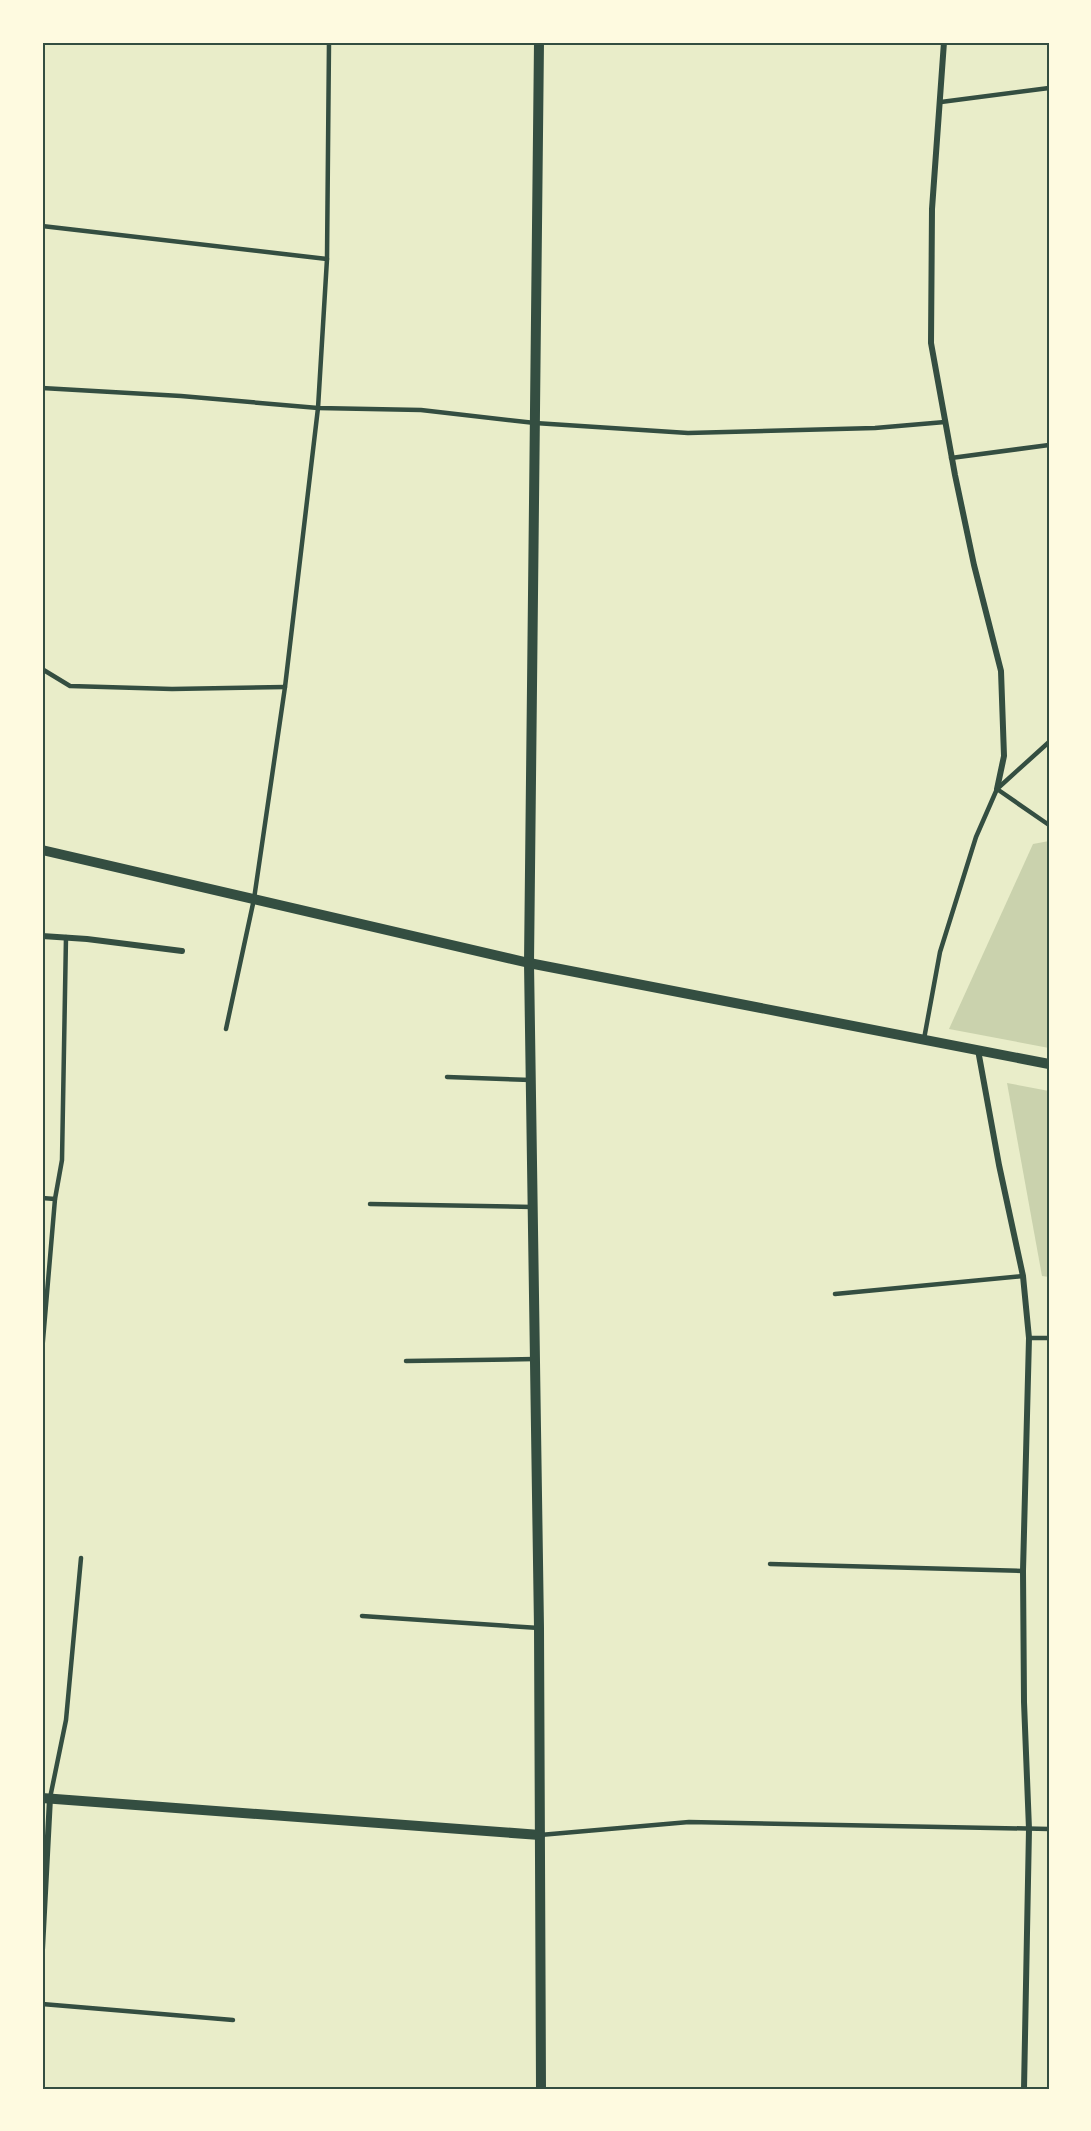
<svg xmlns="http://www.w3.org/2000/svg" width="1091" height="2131" font-family="Signika,sans-serif">
	<style>
		.green { fill: #cad2ad }
		.lines { fill: none; stroke-linecap: round; stroke-linejoin: round }
		.service { stroke: #344e41; stroke-width: 4.5 }
		.minor { stroke: #344e41; stroke-width: 6 }
		.tertiary { stroke: #344e41; stroke-width: 10 }
		.neatline { fill: none; stroke: #344e41; stroke-width: 2 }
	</style>
	<rect width="100%" height="100%" fill="#e9edc9"/>
	<g class="green">
		<polygon points="1049,841 1049,1048 949,1029 1033,844"/>
		<polygon points="1007,1083 1049,1091 1049,1277 1042,1276"/>
	</g>
	<g class="lines">
		<g class="service">
			<polyline points="941,102 1049,88"/>
			<polyline points="42,226 327,259"/>
			<polyline points="42,388 181,396 318,408 421,410 535,423 688,433 875,428 945,422"/>
			<polyline points="951,458 1049,445"/>
			<polyline points="42,669 70,686 172,689 285,687"/>
			<polyline points="1049,742 997,789 1049,825"/>
			<polyline points="226,1029 254,899 285,687 318,408 327,259 329,42"/>
			<polyline points="924,1039 940,952 976,837 997,789"/>
			<polyline points="447,1077 531,1080"/>
			<polyline points="42,1198 55,1199"/>
			<polyline points="370,1204 533,1207"/>
			<polyline points="835,1294 1023,1276"/>
			<polyline points="1029,1338 1049,1338"/>
			<polyline points="42,1352 55,1199 62,1160 66,937"/>
			<polyline points="406,1361 535,1359"/>
			<polyline points="770,1564 1023,1571"/>
			<polyline points="362,1616 539,1628"/>
			<polyline points="50,1798 66,1720 81,1558"/>
			<polyline points="540,1835 689,1822 1049,1829"/>
			<polyline points="42,2004 233,2020"/>
		</g>
		<g class="minor">
			<polyline points="944,42 932,209 931,343 955,475 974,565 1001,671 1004,756 997,789"/>
			<polyline points="42,936 87,939 182,951"/>
			<polyline points="978,1050 999,1165 1023,1276 1029,1338 1023,1571 1024,1702 1029,1829 1024,2089"/>
			<polyline points="42,1950 50,1798"/>
		</g>
		<g class="tertiary">
			<polyline points="539,42 529,963 539,1628 541,2089"/>
			<polyline points="42,850 529,963 1049,1064"/>
			<polyline points="42,1798 540,1835"/>
		</g>
	</g>
	<rect width="1091" height="2131" fill="none" stroke="#fefae0" stroke-width="87"/>
	<rect x="44" y="44" width="1004" height="2044" class="neatline"/>
</svg>
